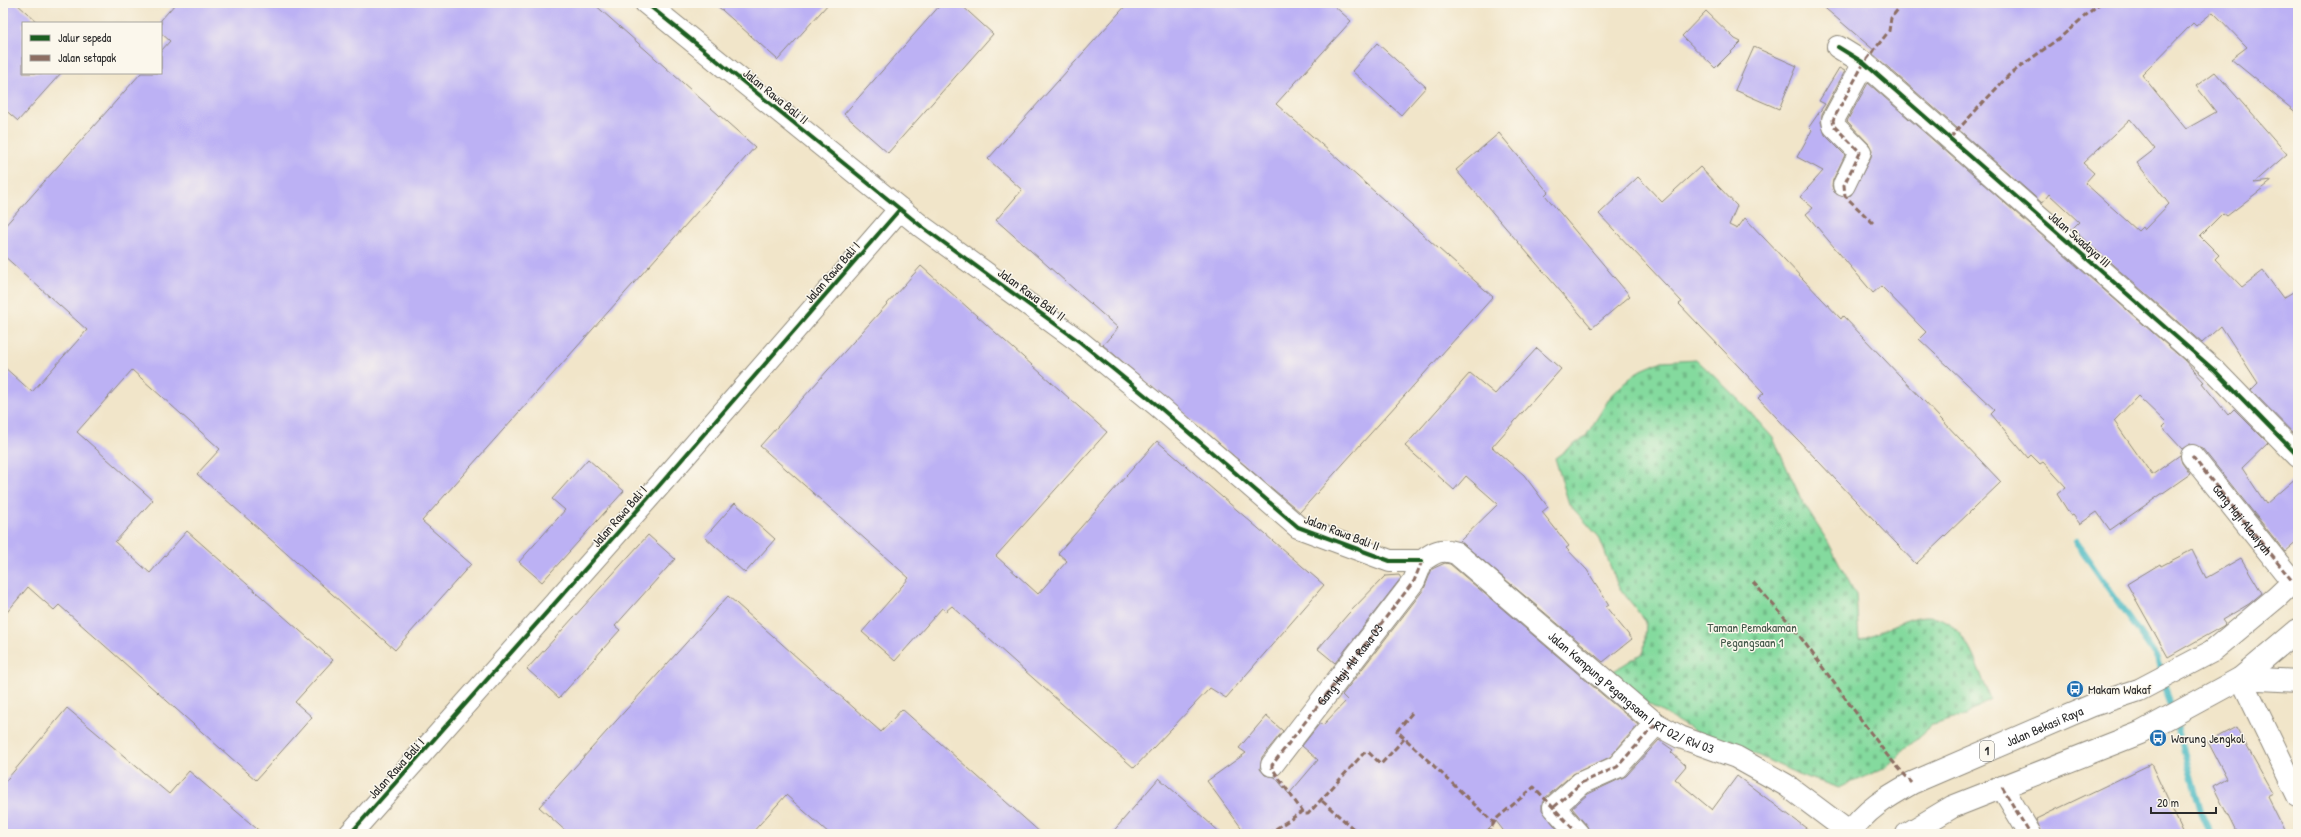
<svg xmlns="http://www.w3.org/2000/svg" width="2301" height="837" font-family="'Patrick Hand',sans-serif">
	<style>
		.cemetery { fill: url(#cemetery-stones); stroke: #588264 }
		.lines { fill: none; stroke-linecap: round; stroke-linejoin: round }
		.stream { stroke: #4cbac2; stroke-width: 6 }
		.building { fill: #bcb1f4; fill-rule: evenodd }
		.minor-casing { stroke: #8e887a; stroke-width: 24 }
		.highway-casing { stroke: #8e887a; stroke-width: 24 }
		.minor { stroke: #fff; stroke-width: 22 }
		.highway { stroke: #fff; stroke-width: 22 }
		.quiet { stroke: #8d6e63; stroke-width: 3; stroke-dasharray: 6 3; stroke-linecap: butt }
		.cycleway-casing { stroke: #fbf7ec; stroke-width: 6 }
		.cycleway { stroke: #1b5e20; stroke-width: 4 }
		.labels { text-anchor: middle; stroke-width: 3; stroke-linejoin: round; paint-order: stroke }
		.shield { fill: #fbf7ec; stroke: #696865; stroke-width: 1 }
		.shield-label { font-size: 12px; font-weight: bold; fill: #2b2b2b }
		.street-label { font-size: 13px; fill: #2b2b2b; stroke: #fbf7ec }
		.park-label { font-size: 13px; fill: #415748; stroke: #fbf7ec }
		.poi-label { font-size: 13px; fill: #2b2b2b; stroke: #fbf7ec; text-anchor: start }
	</style>
	<defs>
		<pattern id="cemetery-stones" width="16" height="16" patternUnits="userSpaceOnUse"><rect width="16" height="16" fill="#84da9e"/><path d="M2 7V4a2 2 0 0 1 4 0v3zM10 15v-3a2 2 0 0 1 4 0v3z" fill="#72bb88"/></pattern>
	</defs>
	<rect width="100%" height="100%" fill="#fbf7ec"/>
	<filter id="ink" filterUnits="userSpaceOnUse"><feTurbulence type="fractalNoise" baseFrequency=".025" numOctaves="2"/><feDisplacementMap in="SourceGraphic" scale="8" xChannelSelector="R" yChannelSelector="G"/><feConvolveMatrix kernelMatrix="1 2 1 2 8 2 1 2 1" color-interpolation-filters="sRGB"/></filter>
	<filter id="wash" filterUnits="userSpaceOnUse"><feTurbulence type="fractalNoise" baseFrequency=".012" numOctaves="4" result="noise"/><feDisplacementMap in="SourceGraphic" scale="16" xChannelSelector="R" yChannelSelector="G"/><feGaussianBlur stdDeviation="0.9" result="paint"/><feColorMatrix in="noise" values="0 0 0 0 0 0 0 0 0 0 0 0 0 0 0 0 0 1.4 0 .05"/><feComposite in="paint" operator="in"/></filter>
	<g filter="url(#wash)">
		<rect width="100%" height="100%" fill="#f1e5c9"/>
		<path class="cemetery" d="M1696,359L1739,400L1773,438L1803,503L1828,542L1856,595L1859,640C1878,634 1909,615 1929,616C1965,618 1979,671 1990,699L1966,715L1932,725L1886,767L1839,788L1798,774L1759,756L1699,734L1618,686L1612,672L1644,652L1646,622L1618,586L1599,537L1569,504L1555,458L1586,436L1612,394L1637,372L1662,361Z"/>
		<g class="lines">
			<g class="stream">
				<polyline points="2076,542 2157,658 2172,710"/>
				<polyline points="2175,719 2202,815 2211,834"/>
			</g>
		</g>
		<g id="blocks">
			<g class="building">
				<polygon points="3,3 16,3 38,23 23,23 23,73 61,73 18,121 3,108"/>
				<polygon points="176,3 593,3 755,147 422,521 471,564 395,650 197,474 220,449 132,370 77,432 153,500 115,542 150,573 187,531 333,660 295,702 312,717 256,780 59,605 54,610 28,587 3,617 3,366 32,392 87,330 3,255 3,228 141,73 161,73 161,51 170,41 161,33 161,20"/>
				<polygon points="714,3 829,3 778,60"/>
				<polygon points="942,3 959,3 993,34 888,153 844,114"/>
				<polygon points="1128,3 1331,3 1351,21 1276,104 1493,297 1300,512 1103,345 1118,328 996,220 1022,190 988,159"/>
				<path d="M1819,3H2298V114L2231,59L2247,47L2213,12L2196,26L2193,23L2142,75L2186,129L2216,112L2196,86L2215,72L2287,154L2254,183L2272,181L2227,216L2223,213L2200,236L2219,255L2215,259L2242,287L2263,271L2283,298L2298,289V438L2251,390L2258,383L2221,326L2202,343L2072,229L2079,222L2049,194L2042,203L1873,54L1875,51ZM2130,119L2155,149L2137,163L2169,204L2144,230L2142,227L2138,231L2085,183L2094,173L2083,163Z"/>
				<polygon points="1706,11 1735,39 1741,42 1715,68 1682,36"/>
				<polygon points="1377,43 1426,87 1401,115 1352,71"/>
				<polygon points="1754,47 1797,66 1779,109 1735,90"/>
				<polygon points="1839,68 1845,71 1822,114 1821,122 1825,135 1845,155 1833,180 1832,186 1834,192 1845,197 1851,195 1871,157 1872,150 1869,144 1847,121 1868,83 2184,360 2204,382 2202,383 2228,415 2234,409 2268,443 2242,468 2266,504 2298,476 2298,541 2285,552 2202,448 2190,444 2182,449 2162,427 2166,423 2138,396 2114,421 2152,475 2180,455 2182,463 2190,474 2110,530 2097,512 2080,524 2073,515 2071,516 2057,494 2066,487 2043,462 2040,464 2031,455 2028,458 1991,414 1995,410 1919,339 1926,332 1881,286 1873,293 1806,214 1813,208 1800,197 1823,171 1797,157 1812,130 1809,127 1825,104 1819,101"/>
				<polygon points="1499,133 1548,192 1545,195 1630,296 1592,328 1456,170"/>
				<polygon points="1700,167 1737,206 1729,225 1737,229 1745,218 1841,319 1843,316 2001,482 1916,564 1758,398 1764,393 1679,304 1682,302 1599,214 1638,177 1662,202"/>
				<polygon points="921,266 1107,432 996,556 1038,594 1067,561 1058,553 1157,441 1324,585 1226,698 1210,688 1134,768 952,606 946,611 942,608 895,661 862,632 909,578 760,446"/>
				<polygon points="1537,348 1561,369 1492,447 1524,475 1548,507 1542,512 1569,546 1566,548 1587,570 1609,605 1606,607 1632,639 1603,662 1460,541 1498,504 1466,476 1454,490 1405,446 1470,373 1495,394"/>
				<polygon points="588,459 624,491 542,582 519,562 565,510 552,499"/>
				<polygon points="735,503 775,539 745,573 705,537"/>
				<polygon points="648,535 675,559 615,626 620,630 559,698 527,669"/>
				<polygon points="2192,550 2206,578 2241,558 2262,593 2249,604 2222,620 2225,624 2223,626 2168,657 2127,584 2160,564 2161,566"/>
				<polygon points="1445,563 1450,564 1638,725 1610,757 1573,774 1545,798 1542,803 1542,810 1561,834 1506,834 1496,821 1483,834 1246,834 1207,781 1246,753 1239,748 1266,716 1283,731 1262,757 1260,769 1265,775 1275,777 1289,794 1318,760 1302,746 1320,723 1323,725 1347,700 1342,695 1424,589 1432,569"/>
				<polygon points="1399,575 1401,578 1335,663 1318,649 1348,614 1385,576"/>
				<polygon points="728,596 881,732 902,709 1042,834 830,834 786,795 751,834 569,834 539,807"/>
				<polygon points="67,708 169,794 189,771 263,834 3,834 3,784"/>
				<polygon points="2236,727 2273,793 2267,796 2286,834 2237,834 2213,786 2227,778 2208,742"/>
				<polygon points="1659,740 1673,750 1671,752 1686,766 1675,779 1712,810 1737,776 1814,834 1590,834 1587,826 1572,808 1588,794 1626,776"/>
				<polygon points="2151,764 2184,834 2042,834 2036,819"/>
				<polygon points="1159,778 1222,834 1111,834"/>
			</g>
		</g>
	</g>
	<g filter="url(#ink)">
		<use href="#blocks" fill-opacity="0" stroke="#8e887a" stroke-width="1"/>
		<g class="lines">
			<defs>
				<g id="minor">
					<polyline points="646,3 921,226 1080,342 1157,405 1298,527 1390,561 1422,561"/>
					<polyline points="1838,47 1864,63 2215,371 2298,456"/>
					<polyline points="1844,185 1860,152 1834,126 1833,120 1864,63"/>
					<polyline points="2192,456 2293,582"/>
					<path id="s1" d="M1422,561C1434,552 1441,548 1456,553L1656,724L1680,737L1736,757L1786,785L1850,833"/>
					<polyline points="2298,681 2241,678 2298,796"/>
					<path id="s2" d="M1272,765L1414,581L1422,561"/>
					<polyline points="2002,787 2030,834"/>
					<polyline points="350,834 658,487 900,209"/>
					<polyline points="1578,834 1554,807 1581,783 1617,767 1656,724"/>
				</g>
				<g id="highway">
					<path id="s3" d="M1849,834C1865,810 1887,797 1912,783L2093,705L2139,690L2211,652L2277,597L2298,577"/>
					<polyline points="1907,834 1952,807 2140,733 2241,678 2298,630"/>
				</g>
			</defs>
			<use href="#minor" class="minor-casing"/>
			<use href="#highway" class="highway-casing"/>
			<use href="#minor" class="minor"/>
			<use href="#highway" class="highway"/>
			<g class="quiet">
				<polyline points="1950,138 2009,75 2062,36 2100,3"/>
				<polyline points="1873,223 1845,196 1844,185 1860,152 1834,126 1833,120 1864,63 1889,31 1891,18 1903,3"/>
				<path id="s4" d="M2192,456L2293,582"/>
				<polyline points="1753,582 1793,627 1887,755 1912,783"/>
				<polyline points="1412,713 1397,731 1493,822"/>
				<polyline points="1404,739 1381,764 1368,752 1364,753 1308,814 1304,814 1272,768 1272,765 1414,581 1422,561"/>
				<polyline points="2002,787 2030,834"/>
				<polyline points="1322,801 1359,834"/>
				<polyline points="1554,807 1581,783 1617,767 1656,724"/>
				<polyline points="1268,834 1303,811"/>
				<polyline points="1488,834 1496,819 1534,787 1578,834"/>
			</g>
			<defs>
				<g id="cycleway">
					<polyline points="646,3 921,226 1080,342 1157,405 1298,527 1390,561 1422,561"/>
					<polyline points="1838,47 1864,63 2215,371 2298,456"/>
					<polyline points="350,834 658,487 900,209"/>
				</g>
			</defs>
			<use href="#cycleway" class="cycleway-casing"/>
			<use href="#cycleway" class="cycleway"/>
		</g>
	</g>
	<defs>
		<symbol id="bus-disc" viewBox="-11 -11 22 22"><circle r="9.5" fill="#1f6fb2" stroke="#fbf7ec"/><path d="M-5-6H5V4H4V6H2V4H-2V6H-4V4H-5ZM-3.5-4V0h7V-4ZM-3.5 1.2v1.5H-2V1.2ZM2 1.2v1.5H3.5V1.2Z" fill="#fff"/></symbol>
	</defs>
	<g fill-rule="evenodd">
		<use href="#bus-disc" x="2065" y="679" width="20" height="20"/>
		<use href="#bus-disc" x="2148" y="728" width="20" height="20"/>
	</g>
	<g class="labels">
		<rect class="shield" x="1980" y="741" width="14" height="20" rx="3"/>
		<g class="shield-label">
			<text x="1987" y="755">1</text>
		</g>
		<g class="street-label">
			<text transform="translate(776 96) rotate(39)" y="5">Jalan Rawa Bali II</text>
			<text transform="translate(2080 239) rotate(41)" y="5">Jalan Swadaya III</text>
			<text transform="translate(832 272) rotate(-49)" y="5">Jalan Rawa Bali I</text>
			<text transform="translate(1032 294) rotate(36)" y="5">Jalan Rawa Bali II</text>
			<text transform="translate(619 516) rotate(-49)" y="5">Jalan Rawa Bali I</text>
			<text dy="5" stroke="none"><textPath href="#s4" startOffset="81">Gang Haji Alawiyah</textPath></text>
			<text transform="translate(1342 532) rotate(21)" y="5">Jalan Rawa Bali II</text>
			<text dy="5" stroke="none"><textPath href="#s2" startOffset="127">Gang Haji Ali Rawa 03</textPath></text>
			<text dy="5" stroke="none"><textPath href="#s1" startOffset="262">Jalan Kampung Pegangsaan I RT 02/ RW 03</textPath></text>
			<text dy="5" stroke="none"><textPath href="#s3" startOffset="226">Jalan Bekasi Raya</textPath></text>
			<text transform="translate(396 768) rotate(-48)" y="5">Jalan Rawa Bali I</text>
		</g>
		<g class="park-label">
			<text x="1752" y="632">Taman Pemakaman<tspan x="1752" dy="15">Pegangsaan 1</tspan></text>
		</g>
		<g class="poi-label">
			<text x="2088" y="694">Makam Wakaf</text>
			<text x="2171" y="743">Warung Jengkol</text>
		</g>
	</g>
	<rect width="2301" height="837" fill="none" stroke="#fbf7ec" stroke-width="16"/>
	<rect x="22" y="22" width="140" height="52" fill="#fbf7ec" stroke="#a8a59f"/>
	<rect x="30" y="35" width="20" height="6" fill="#1b5e20" stroke="#a8a59f"/>
	<text x="58" y="42" font-size="12" fill="#2b2b2b">Jalur sepeda</text>
	<rect x="30" y="55" width="20" height="6" fill="#8d6e63" stroke="#a8a59f"/>
	<text x="58" y="62" font-size="12" fill="#2b2b2b">Jalan setapak</text>
	<path d="M2151 807v6h65v-6" fill="none" stroke="#2b2b2b" stroke-width="2"/>
	<text x="2157" y="807" font-size="12" fill="#2b2b2b" stroke="#fbf7ec" stroke-width="3" paint-order="stroke">20 m</text>
</svg>
